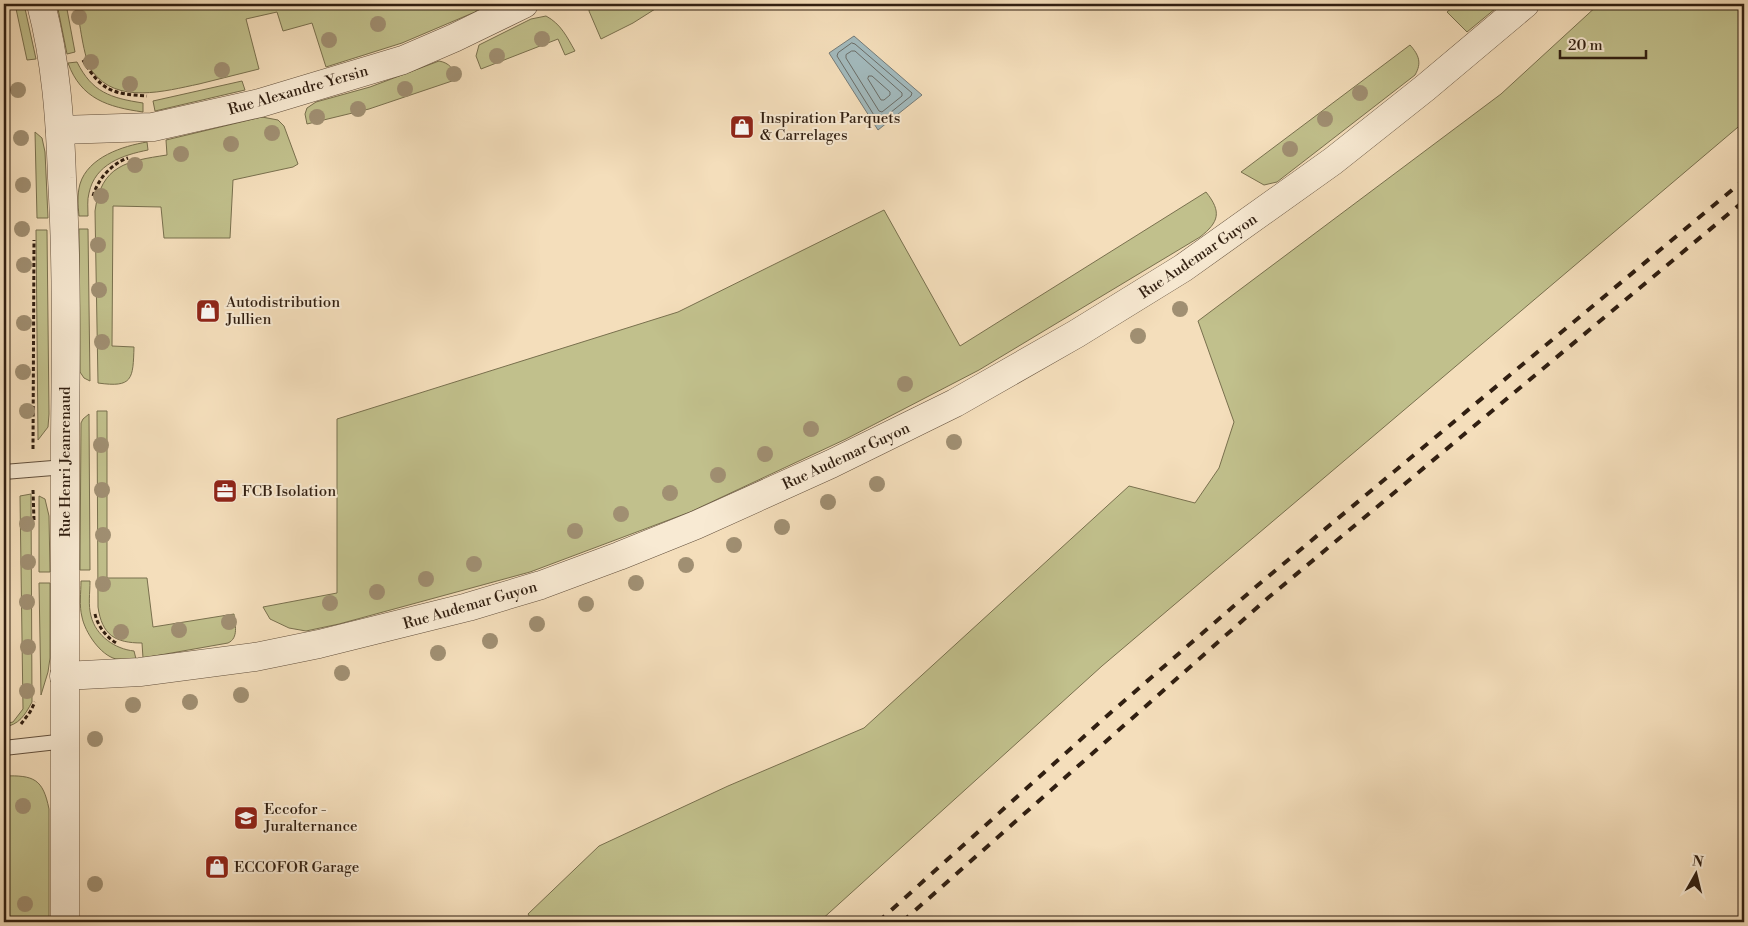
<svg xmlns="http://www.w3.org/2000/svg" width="1748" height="926" font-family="'Libre Bodoni',serif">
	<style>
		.green { fill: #c1c08c; stroke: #79704e }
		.water { fill: #a2b9bc; stroke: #757b78 }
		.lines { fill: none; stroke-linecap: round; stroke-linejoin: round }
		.shore { stroke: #6a6c66; stroke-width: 1 }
		.lane-casing { stroke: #624f3c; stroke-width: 16 }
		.street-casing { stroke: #624f3c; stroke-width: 29 }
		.path { stroke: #311f11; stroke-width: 3; stroke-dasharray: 4 2.5; stroke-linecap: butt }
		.lane { stroke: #f8ead3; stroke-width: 14 }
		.street { stroke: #f8ead3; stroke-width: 28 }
		.rail { stroke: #311f11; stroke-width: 4; stroke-dasharray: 9 9; stroke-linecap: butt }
		.tree { fill: #a08f72 }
		.labels { text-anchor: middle; stroke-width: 4; stroke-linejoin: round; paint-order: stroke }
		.street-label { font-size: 15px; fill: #311f11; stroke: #f8ead3 }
		.poi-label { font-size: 15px; fill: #311f11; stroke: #f8ead3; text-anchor: start }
	</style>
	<rect width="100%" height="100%" fill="#f4debb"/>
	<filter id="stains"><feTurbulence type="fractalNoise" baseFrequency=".004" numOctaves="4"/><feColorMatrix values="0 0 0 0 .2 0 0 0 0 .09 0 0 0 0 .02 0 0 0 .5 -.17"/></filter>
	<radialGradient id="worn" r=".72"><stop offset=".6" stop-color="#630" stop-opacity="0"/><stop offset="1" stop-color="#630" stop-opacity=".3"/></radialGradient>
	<g class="green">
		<polygon points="15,4 24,4 36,59 27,60"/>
		<polygon points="57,4 66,4 75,52 67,54"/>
		<path d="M76,4H481L480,8L475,12L402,43L326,67L312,23L283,31L277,12L246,19L259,69C239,74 219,79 199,84C165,91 117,105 92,71C83,58 80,21 76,4Z"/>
		<polygon points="590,4 663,4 633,23 601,39 589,11"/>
		<polygon points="1457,4 1501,4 1467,32 1447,12"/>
		<polygon points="1599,4 1744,4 1744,122 1102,666 819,922 533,922 528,914 599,846 728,786 864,728 1129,486 1195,503 1219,468 1234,422 1198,321 1501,94"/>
		<path d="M546,16C561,24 567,37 575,51L565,55L558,39L481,69L476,56L479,45L531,19Z"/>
		<path d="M1410,45C1419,55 1422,63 1415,75L1277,182L1264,185L1241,172Z"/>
		<path d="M439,61C450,63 453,69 458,79L369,109L307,124L305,114L307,108L316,102L370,87Z"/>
		<path d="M77,62C92,92 110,98 143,103V112C108,107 81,99 68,63Z"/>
		<polygon points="242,81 245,90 155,111 153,101"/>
		<path d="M262,117L278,120L284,126L298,164L293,167L233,180L230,238H164L161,207L113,206L112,346L134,347C133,379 133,388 98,383L95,211C101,165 127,161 167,155L166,140Z"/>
		<polygon points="35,132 42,138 45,152 48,218 37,218"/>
		<path d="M147,142L148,150C123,155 95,164 89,193C87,200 88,208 88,216H79C78,205 77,195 80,184C88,157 123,146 147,142Z"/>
		<path d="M1206,192C1222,212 1219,222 1200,237L979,370L846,439L690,512L530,572L339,624L306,631L289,628L270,619L263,607L337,593V419L678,312L884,210L960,346Z"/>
		<polygon points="79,229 88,229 90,381 84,378 80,372"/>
		<polygon points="36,230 47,230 49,414 48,427 38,440"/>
		<path d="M97,411H107V578H147L153,627L234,614C235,624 239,638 228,643L143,658L142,643C115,643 102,635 98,607Z"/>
		<polygon points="89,414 90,570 80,570 81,423 83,419"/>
		<path d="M31,494L32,702C25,715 19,725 4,727V724L13,722L23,709L20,496Z"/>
		<polygon points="39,496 45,499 49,516 50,572 39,572"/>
		<path d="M81,581H90C90,593 88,605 91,616C96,636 115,649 134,651L136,659C130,659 122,660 116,659C100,655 85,632 82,617C79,606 81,592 81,581Z"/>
		<polygon points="39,583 50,583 50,658 48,672 41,695"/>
		<path d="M4,776C34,775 43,779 49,809V922H4Z"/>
	</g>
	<polygon class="water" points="854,36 922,95 878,130 829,53"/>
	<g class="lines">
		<g class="shore">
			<polygon points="852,43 855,44 912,93 911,96 880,121 877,120 837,56 838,53"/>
			<polygon points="852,51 855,51 902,93 902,96 882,112 879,111 846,58 846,55"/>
			<polygon points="869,76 872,76 890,92 890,95 884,100 881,100 868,79"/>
		</g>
		<defs>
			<g id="lane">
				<polyline points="4,472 65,467"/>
				<polyline points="4,748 66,741"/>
			</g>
			<g id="street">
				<path d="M41,4C56,61 60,119 62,178C67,264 66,350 65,437C64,599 66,760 65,922"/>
				<polyline points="60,130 153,127 260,103 403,60 454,38 524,4"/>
				<polyline points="64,676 140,672 255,657 319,644 468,607 541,585 619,556 696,525 831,464 955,403 1076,334 1183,268 1333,161 1425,88 1525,4"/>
			</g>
		</defs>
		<use href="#lane" class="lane-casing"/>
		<use href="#street" class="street-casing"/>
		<g class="path">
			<path d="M83,60C101,91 113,94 147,96"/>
			<path d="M93,196C98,179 111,164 128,158"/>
			<polyline points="33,449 34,240"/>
			<polyline points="33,490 34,521"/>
			<path d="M95,614C98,627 107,638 118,644"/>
			<polyline points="21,724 30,712 35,702"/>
		</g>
		<use href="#lane" class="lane"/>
		<use href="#street" class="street"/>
		<g class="rail">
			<polyline points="878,922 1108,715 1258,585 1744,180"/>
			<polyline points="902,922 1269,597 1744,201"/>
		</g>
	</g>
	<g class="tree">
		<circle cx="79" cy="17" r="8"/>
		<circle cx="378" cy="24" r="8"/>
		<circle cx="542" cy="39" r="8"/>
		<circle cx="329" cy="40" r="8"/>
		<circle cx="497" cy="56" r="8"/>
		<circle cx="91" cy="62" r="8"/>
		<circle cx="222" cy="70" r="8"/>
		<circle cx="454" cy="74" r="8"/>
		<circle cx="130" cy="84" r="8"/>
		<circle cx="405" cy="89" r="8"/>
		<circle cx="18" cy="90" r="8"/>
		<circle cx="1360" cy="93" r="8"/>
		<circle cx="358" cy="109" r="8"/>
		<circle cx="317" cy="117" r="8"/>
		<circle cx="1325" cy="119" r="8"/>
		<circle cx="272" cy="133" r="8"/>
		<circle cx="21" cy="138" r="8"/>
		<circle cx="231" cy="144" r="8"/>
		<circle cx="1290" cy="149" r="8"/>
		<circle cx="181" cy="154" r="8"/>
		<circle cx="135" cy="165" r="8"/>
		<circle cx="23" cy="185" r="8"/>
		<circle cx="101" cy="196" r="8"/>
		<circle cx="22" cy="229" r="8"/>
		<circle cx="98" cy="245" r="8"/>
		<circle cx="24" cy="265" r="8"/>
		<circle cx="99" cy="290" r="8"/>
		<circle cx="1180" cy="309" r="8"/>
		<circle cx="24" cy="323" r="8"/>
		<circle cx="1138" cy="336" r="8"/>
		<circle cx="102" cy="342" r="8"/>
		<circle cx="23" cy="372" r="8"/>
		<circle cx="905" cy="384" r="8"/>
		<circle cx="27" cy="411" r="8"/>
		<circle cx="811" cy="429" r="8"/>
		<circle cx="954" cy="442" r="8"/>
		<circle cx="101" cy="445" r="8"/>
		<circle cx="765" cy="454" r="8"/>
		<circle cx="718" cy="475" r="8"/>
		<circle cx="877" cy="484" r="8"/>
		<circle cx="102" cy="490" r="8"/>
		<circle cx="670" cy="493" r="8"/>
		<circle cx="828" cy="502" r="8"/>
		<circle cx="621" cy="514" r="8"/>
		<circle cx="27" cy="524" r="8"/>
		<circle cx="782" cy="527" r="8"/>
		<circle cx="575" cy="531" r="8"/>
		<circle cx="103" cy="535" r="8"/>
		<circle cx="734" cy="545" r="8"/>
		<circle cx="28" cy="562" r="8"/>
		<circle cx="474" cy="564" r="8"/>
		<circle cx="686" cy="565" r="8"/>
		<circle cx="426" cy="579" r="8"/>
		<circle cx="636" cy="583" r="8"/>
		<circle cx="103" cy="584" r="8"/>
		<circle cx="377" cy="592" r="8"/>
		<circle cx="27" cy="602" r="8"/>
		<circle cx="330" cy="603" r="8"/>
		<circle cx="586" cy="604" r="8"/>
		<circle cx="229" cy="622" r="8"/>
		<circle cx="537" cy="624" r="8"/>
		<circle cx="179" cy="630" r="8"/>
		<circle cx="121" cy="632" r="8"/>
		<circle cx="490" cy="641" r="8"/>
		<circle cx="28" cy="647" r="8"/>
		<circle cx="438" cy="653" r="8"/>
		<circle cx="342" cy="673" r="8"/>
		<circle cx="27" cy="691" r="8"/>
		<circle cx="241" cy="695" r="8"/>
		<circle cx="190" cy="702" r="8"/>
		<circle cx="133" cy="705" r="8"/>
		<circle cx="95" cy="739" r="8"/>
		<circle cx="23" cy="806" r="8"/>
		<circle cx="95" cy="884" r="8"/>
		<circle cx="25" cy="904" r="8"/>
	</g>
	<defs>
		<symbol id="shop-square" viewBox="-11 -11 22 22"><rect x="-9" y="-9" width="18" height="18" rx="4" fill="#8f2418" stroke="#f8ead3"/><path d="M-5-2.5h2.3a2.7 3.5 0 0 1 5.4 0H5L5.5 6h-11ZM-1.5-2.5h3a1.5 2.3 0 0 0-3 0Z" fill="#fff"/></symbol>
		<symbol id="office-square" viewBox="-11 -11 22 22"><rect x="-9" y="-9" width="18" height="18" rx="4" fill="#8f2418" stroke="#f8ead3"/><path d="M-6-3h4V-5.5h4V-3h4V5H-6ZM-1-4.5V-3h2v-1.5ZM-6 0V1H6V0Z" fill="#fff"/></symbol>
		<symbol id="school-square" viewBox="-11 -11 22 22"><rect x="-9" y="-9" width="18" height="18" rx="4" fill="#8f2418" stroke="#f8ead3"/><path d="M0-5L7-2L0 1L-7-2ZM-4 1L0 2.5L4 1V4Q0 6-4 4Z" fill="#fff"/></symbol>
	</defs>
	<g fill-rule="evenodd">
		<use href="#shop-square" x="728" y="113" width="28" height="28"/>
		<use href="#shop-square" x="194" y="297" width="28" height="28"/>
		<use href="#office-square" x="211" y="477" width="28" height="28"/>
		<use href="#school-square" x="232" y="804" width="28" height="28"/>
		<use href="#shop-square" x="203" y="853" width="28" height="28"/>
	</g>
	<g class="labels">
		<g class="street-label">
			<text transform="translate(298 90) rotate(-16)" y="5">Rue Alexandre Yersin</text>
			<text transform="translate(1198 256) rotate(-34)" y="5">Rue Audemar Guyon</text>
			<text transform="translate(846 456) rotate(-25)" y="5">Rue Audemar Guyon</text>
			<text transform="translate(65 462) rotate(-90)" y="5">Rue Henri Jeanrenaud</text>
			<text transform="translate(470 605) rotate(-16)" y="5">Rue Audemar Guyon</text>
		</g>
		<g class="poi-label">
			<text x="760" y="123">Inspiration Parquets<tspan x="760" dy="17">&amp; Carrelages</tspan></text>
			<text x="226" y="307">Autodistribution<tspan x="226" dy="17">Jullien</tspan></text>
			<text x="242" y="496">FCB Isolation</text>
			<text x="264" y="814">Eccofor -<tspan x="264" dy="17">Juralternance</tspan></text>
			<text x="234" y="872">ECCOFOR Garage</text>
		</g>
	</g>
	<rect width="1748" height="926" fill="none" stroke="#f4debb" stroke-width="20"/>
	<rect x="5" y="5" width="1738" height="916" fill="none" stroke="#311f11" stroke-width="2.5"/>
	<rect x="10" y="10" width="1728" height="906" fill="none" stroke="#311f11"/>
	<g transform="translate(1696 874) rotate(8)" stroke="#f8ead3" stroke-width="4" paint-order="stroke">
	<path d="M0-4L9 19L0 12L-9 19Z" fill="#311f11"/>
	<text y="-8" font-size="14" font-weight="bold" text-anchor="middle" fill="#311f11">N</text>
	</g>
	<path d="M1560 50v8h86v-8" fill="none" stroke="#311f11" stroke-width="2.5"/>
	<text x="1568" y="50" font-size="15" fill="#311f11" stroke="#f8ead3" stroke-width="4" paint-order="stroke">20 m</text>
	<rect width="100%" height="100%" filter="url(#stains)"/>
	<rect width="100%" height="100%" fill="url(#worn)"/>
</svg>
